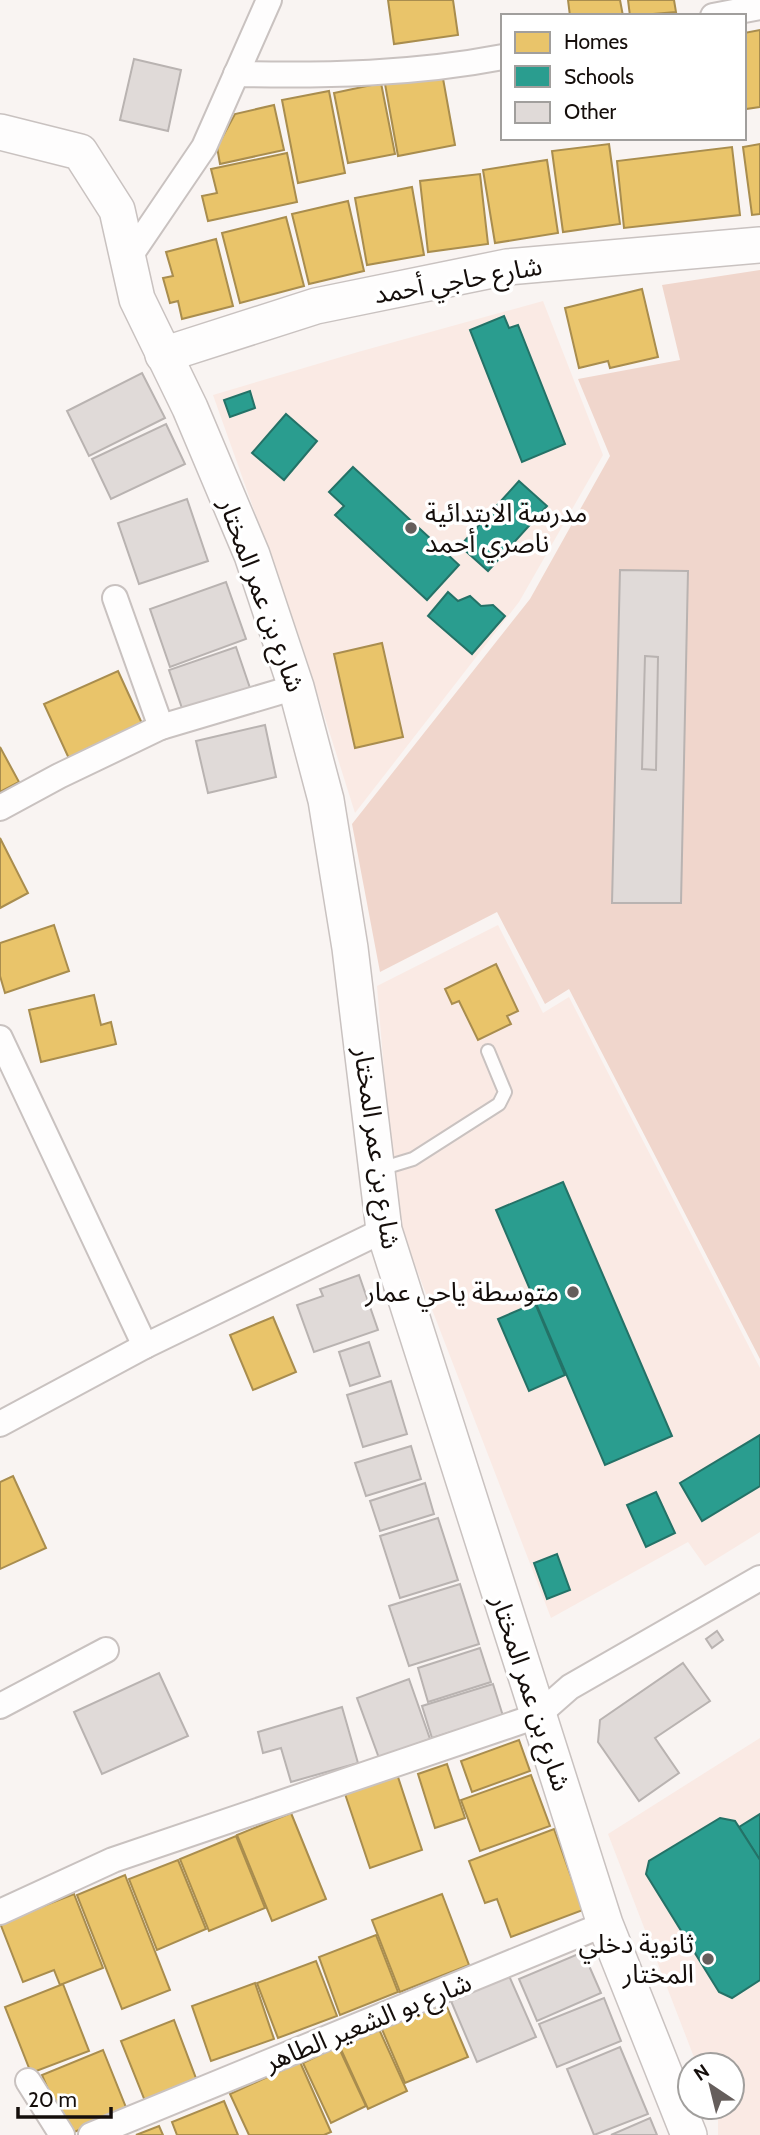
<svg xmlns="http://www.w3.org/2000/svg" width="760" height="2135" font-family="Cabin,'Noto Sans Arabic',sans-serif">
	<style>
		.built { fill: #faeae4 }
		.green { fill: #f0d6cc }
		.homes { fill: #e9c46a; stroke: #a98d4e; stroke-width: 2 }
		.schools { fill: #2a9d8f; stroke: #247267; stroke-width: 2 }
		.building { fill: #e0dad8; stroke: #b9b3b1; stroke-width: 2 }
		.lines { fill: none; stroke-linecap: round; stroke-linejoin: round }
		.lane-casing { stroke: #c9c2c0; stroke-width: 16 }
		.street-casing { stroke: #c9c2c0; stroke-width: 28 }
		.secondary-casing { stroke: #c9c2c0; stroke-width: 38 }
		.lane { stroke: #fefdfd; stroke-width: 12 }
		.street { stroke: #fefdfd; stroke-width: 24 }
		.secondary { stroke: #fefdfd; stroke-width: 35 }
		.poi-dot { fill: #655e5c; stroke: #fff; stroke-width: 2.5 }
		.labels { text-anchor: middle; stroke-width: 7; stroke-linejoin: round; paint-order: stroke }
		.street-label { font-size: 26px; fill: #150e0b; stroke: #fff }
		.poi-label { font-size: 26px; fill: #150e0b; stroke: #fff; text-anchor: end }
	</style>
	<rect width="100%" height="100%" fill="#f9f4f2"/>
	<g class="built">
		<polygon points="543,301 603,455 519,602 355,813 301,642 213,395 358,352"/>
		<polygon points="498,925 543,1013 569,997 760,1368 760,1532 705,1566 688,1542 551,1618 396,1216 377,986"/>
		<polygon points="760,1738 760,2135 718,2135 718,2119 713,2107 732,2107 732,2065 697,2065 608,1834"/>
	</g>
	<polygon class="green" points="760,270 760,1359 569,989 545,1004 497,912 380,972 352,824 530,599 610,456 578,379 680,360 662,285"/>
	<g class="homes">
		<polygon points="388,0 453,0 458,35 394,44"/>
		<polygon points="568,0 620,0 623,16 570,16"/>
		<polygon points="628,0 674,0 676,12 630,16"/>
		<polygon points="760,30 760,107 746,109 744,33"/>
		<polygon points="442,73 455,145 398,156 385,84"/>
		<polygon points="381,83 395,154 348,163 334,93"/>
		<polygon points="329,91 345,173 298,183 282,100"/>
		<polygon points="274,105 284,150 220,164 217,147 235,114"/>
		<polygon points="609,144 620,224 563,232 552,151"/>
		<polygon points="760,144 760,214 752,215 743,147"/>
		<polygon points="732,147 740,215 624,228 617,161"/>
		<polygon points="287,153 297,202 208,221 202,196 217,193 211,169"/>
		<polygon points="547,160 558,233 495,243 483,170"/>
		<polygon points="480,174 488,244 428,252 420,181"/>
		<polygon points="412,187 424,255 367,265 355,198"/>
		<polygon points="348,201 364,271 309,284 292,214"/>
		<polygon points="286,217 304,286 240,303 222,233"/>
		<polygon points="216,239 233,306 182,319 178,301 170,303 163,278 173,276 166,252"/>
		<polygon points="642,289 658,357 610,368 608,361 579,368 565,308"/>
		<polygon points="382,643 403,737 355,748 334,654"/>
		<polygon points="118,671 145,730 71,763 44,704"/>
		<polygon points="0,747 19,782 0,792"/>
		<polygon points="0,838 28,893 0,908"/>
		<polygon points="54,925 69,971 5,993 0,976 0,943"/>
		<polygon points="496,964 518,1011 507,1016 511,1024 478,1040 459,1001 452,1004 445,989"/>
		<polygon points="94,995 101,1025 111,1022 116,1044 41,1062 29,1010"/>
		<polygon points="273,1317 296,1372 253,1390 230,1335"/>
		<polygon points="13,1476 46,1548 0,1569 0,1482"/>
		<polygon points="519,1740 530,1771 472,1792 461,1761"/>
		<polygon points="447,1764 465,1818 435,1828 418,1774"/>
		<polygon points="397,1774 422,1850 370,1868 344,1791"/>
		<polygon points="531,1775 550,1826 480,1851 461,1800"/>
		<polygon points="291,1813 326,1899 272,1921 237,1835"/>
		<polygon points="554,1829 583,1910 511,1937 497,1899 485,1903 469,1861"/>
		<polygon points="236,1836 265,1908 209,1931 180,1859"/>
		<polygon points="178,1860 206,1929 157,1950 129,1879"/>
		<polygon points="125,1875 170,1990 122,2009 77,1895"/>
		<polygon points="74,1894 103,1968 60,1985 54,1970 23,1982 0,1923"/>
		<polygon points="442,1894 469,1965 400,1992 372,1920"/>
		<polygon points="376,1935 398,1992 340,2015 319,1957"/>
		<polygon points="316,1961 337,2016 278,2038 257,1983"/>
		<polygon points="255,1983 274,2039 211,2061 192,2006"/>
		<polygon points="63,1984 89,2051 31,2073 5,2007"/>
		<polygon points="444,2000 468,2057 405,2083 381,2027"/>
		<polygon points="174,2020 197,2081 145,2101 121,2041"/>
		<polygon points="378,2027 407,2091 368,2109 339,2045"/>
		<polygon points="338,2046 366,2106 331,2123 303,2063"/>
		<polygon points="103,2050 127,2110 67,2135 42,2075"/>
		<polygon points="300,2062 331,2132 324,2135 249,2135 230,2094"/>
		<polygon points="224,2101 238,2135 177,2135 172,2122"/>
		<polygon points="159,2126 163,2135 136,2135"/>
	</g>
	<g class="schools">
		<polygon points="504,316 509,328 518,325 565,444 522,462 470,330"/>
		<polygon points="250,391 255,408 230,417 224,400"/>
		<polygon points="286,414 317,441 284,480 252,453"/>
		<polygon points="353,467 459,565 427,600 335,515 344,506 329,492"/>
		<polygon points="519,481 547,506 488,571 460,546"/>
		<polygon points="448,592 458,601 470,596 481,606 493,605 505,616 472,654 428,616"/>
		<polygon points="563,1182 672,1436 605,1465 496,1210"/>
		<polygon points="535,1303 565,1375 529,1391 498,1319"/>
		<polygon points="760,1435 760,1486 702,1521 680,1483"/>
		<polygon points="656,1492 675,1533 646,1547 627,1505"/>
		<polygon points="557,1554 570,1590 547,1599 534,1563"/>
		<polygon points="760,1814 760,1860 739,1827"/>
		<polygon points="720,1818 735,1821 760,1860 760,1980 732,1998 719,1992 646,1874 649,1861"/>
	</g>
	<g class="building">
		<polygon points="134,59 181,70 168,131 120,120"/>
		<polygon points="142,373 165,418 89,456 67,411"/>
		<polygon points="166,424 185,464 111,499 92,459"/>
		<polygon points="187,499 208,561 139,584 118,523"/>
		<polygon points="620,570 688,571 681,903 612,903"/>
		<polygon points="226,582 246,639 170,667 150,609"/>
		<polygon points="236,647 251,691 184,714 169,670"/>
		<polygon points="645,656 658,657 656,770 642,769"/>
		<polygon points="265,725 276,777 208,793 196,741"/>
		<polygon points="359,1275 378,1330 314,1352 297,1305 323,1296 320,1289"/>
		<polygon points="369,1342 380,1376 350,1386 339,1352"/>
		<polygon points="391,1381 407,1434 363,1447 347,1395"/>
		<polygon points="411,1446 421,1479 366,1496 355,1463"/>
		<polygon points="425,1483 434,1514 380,1531 370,1501"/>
		<polygon points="438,1518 458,1580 400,1598 380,1536"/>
		<polygon points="460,1584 479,1644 409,1666 389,1606"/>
		<polygon points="717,1631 723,1640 712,1648 706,1639"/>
		<polygon points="480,1648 491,1682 428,1702 418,1668"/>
		<polygon points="683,1663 710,1701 655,1738 679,1773 639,1801 598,1742 600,1720"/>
		<polygon points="159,1673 188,1736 102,1774 74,1712"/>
		<polygon points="409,1679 430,1739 379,1758 357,1698"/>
		<polygon points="493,1684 503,1716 432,1738 422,1706"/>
		<polygon points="342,1707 358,1763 291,1782 281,1748 263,1753 258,1732"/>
		<polygon points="583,1952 601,1993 537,2021 519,1979"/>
		<polygon points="506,1969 536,2037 477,2062 448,1994"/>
		<polygon points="604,1998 621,2041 557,2067 539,2024"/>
		<polygon points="620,2047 648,2114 594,2135 567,2069"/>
		<polygon points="650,2118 657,2135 611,2135"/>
	</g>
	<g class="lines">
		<defs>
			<polyline id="lane" points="380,1169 413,1159 499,1104 505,1092 488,1051"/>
			<g id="street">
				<polyline points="713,16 760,7"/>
				<path d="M236,74C325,76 415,74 503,57"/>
				<polyline points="128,259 204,147 269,0"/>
				<polyline points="115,598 161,727"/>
				<polyline points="0,808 59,776 161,727 296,687"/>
				<polyline points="0,1038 145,1346"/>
				<polyline points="0,1424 145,1346 384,1230"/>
				<polyline points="0,1706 106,1650"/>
				<polyline points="0,1912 113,1860 537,1716 570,1687 760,1578"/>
				<polyline points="28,2081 62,2135"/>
				<polyline points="91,2135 605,1924"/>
			</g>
			<g id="secondary">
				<polyline points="0,132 80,152 117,210 137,299 190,408 252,555 296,687 326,800 350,948 384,1230 605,1924 689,2135"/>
				<polyline points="163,355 316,306 507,267 760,245"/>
			</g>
		</defs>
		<use href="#lane" class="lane-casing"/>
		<use href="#street" class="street-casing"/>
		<use href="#secondary" class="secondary-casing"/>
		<use href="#lane" class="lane"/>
		<use href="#street" class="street"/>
		<use href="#secondary" class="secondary"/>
	</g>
	<g class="poi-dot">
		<circle cx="411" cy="528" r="7"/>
		<circle cx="573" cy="1292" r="7"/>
		<circle cx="708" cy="1959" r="7"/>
	</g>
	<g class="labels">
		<g class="street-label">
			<text transform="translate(458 280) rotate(-10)" y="9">شارع حاجي أحمد</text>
			<text transform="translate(262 595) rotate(70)" y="9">شارع بن عمر المختار</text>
			<text transform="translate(377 1148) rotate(82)" y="9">شارع بن عمر المختار</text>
			<text transform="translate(531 1693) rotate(72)" y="9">شارع بن عمر المختار</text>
			<text transform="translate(368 2022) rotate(-22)" y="9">شارع بو الشعير الطاهر</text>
		</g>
		<g class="poi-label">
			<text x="425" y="522" text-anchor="start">مدرسة الابتدائية<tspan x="425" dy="30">ناصري أحمد</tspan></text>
			<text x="559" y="1301">متوسطة ياحي عمار</text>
			<text x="694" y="1953">ثانوية دخلي<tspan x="694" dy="30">المختار</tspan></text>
		</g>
	</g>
	<rect x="501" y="14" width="245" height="126" fill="#ffffff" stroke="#a19f9d" stroke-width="2"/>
	<rect x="515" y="32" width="35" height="21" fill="#e9c46a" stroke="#a19f9d" stroke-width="2"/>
	<text x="564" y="49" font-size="21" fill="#150e0b">Homes</text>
	<rect x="515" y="66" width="35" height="21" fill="#2a9d8f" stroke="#a19f9d" stroke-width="2"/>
	<text x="564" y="84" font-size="21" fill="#150e0b">Schools</text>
	<rect x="515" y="102" width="35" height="21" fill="#e0dad8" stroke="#a19f9d" stroke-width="2"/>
	<text x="564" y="119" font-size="21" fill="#150e0b">Other</text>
	<g transform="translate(711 2086) rotate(325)"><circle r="33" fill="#ffffff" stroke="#a19f9d" stroke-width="2"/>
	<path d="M0-5L12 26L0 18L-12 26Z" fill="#655e5c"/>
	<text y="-10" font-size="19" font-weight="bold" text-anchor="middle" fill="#150e0b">N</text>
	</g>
	<path d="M18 2107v10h93v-10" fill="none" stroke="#150e0b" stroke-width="3.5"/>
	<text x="28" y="2107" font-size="21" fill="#150e0b" stroke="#ffffff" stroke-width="5" paint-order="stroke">20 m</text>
</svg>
